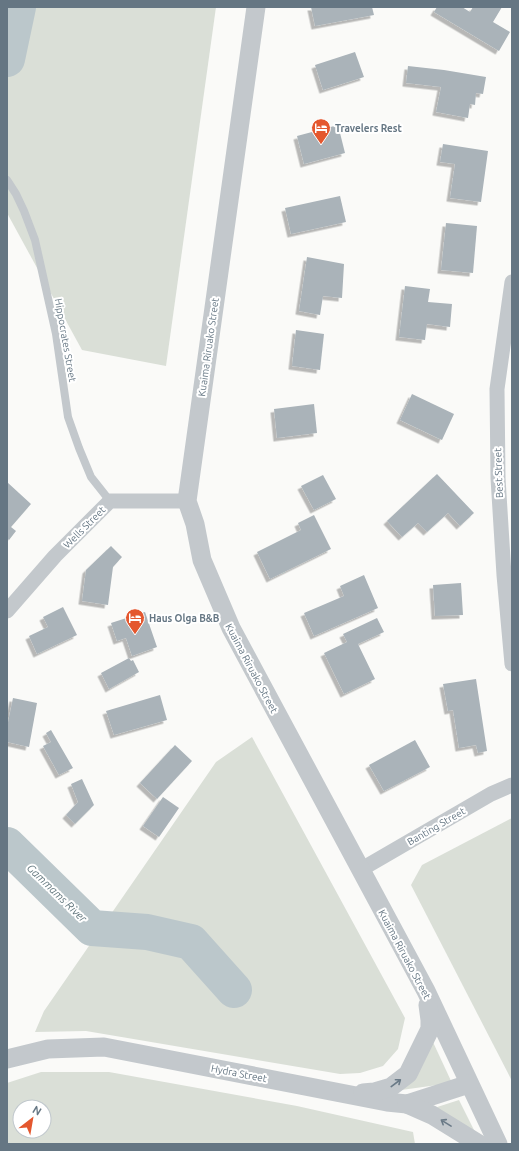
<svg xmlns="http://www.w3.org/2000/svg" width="519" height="1151" font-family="Ubuntu,sans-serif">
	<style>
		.green { fill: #dadfd7; fill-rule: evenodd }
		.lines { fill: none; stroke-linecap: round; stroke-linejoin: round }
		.river { stroke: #bbc7cb; stroke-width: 36 }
		.building { fill: #aab3b9; filter: url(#shadow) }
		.service { stroke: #c3c8cc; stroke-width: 8 }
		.minor { stroke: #c3c8cc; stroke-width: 15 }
		.tertiary { stroke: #c3c8cc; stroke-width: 19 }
		.oneway { stroke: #6a7a87 }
		.labels { text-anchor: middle; stroke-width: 4; stroke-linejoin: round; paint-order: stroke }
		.poi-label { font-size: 10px; font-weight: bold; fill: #657683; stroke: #fff; text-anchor: start }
		.street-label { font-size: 10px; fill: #657683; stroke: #fff }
		.water-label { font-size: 11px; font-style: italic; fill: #60757c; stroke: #fff }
	</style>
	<defs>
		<filter id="shadow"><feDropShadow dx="-3.5" dy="3.5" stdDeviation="0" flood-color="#0004"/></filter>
	</defs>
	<rect width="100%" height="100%" fill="#fafaf8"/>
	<g class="green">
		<polygon points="7,7 216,7 166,366 82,350 7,213"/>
		<polygon points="252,737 405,1018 398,1049 383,1066 360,1073 340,1074 86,1031 35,1032 44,1011 216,762"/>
		<polygon points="512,818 512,1081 411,885 422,865"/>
		<polygon points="432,1040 452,1083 394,1091"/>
		<path d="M41,1072H109L297,1106L413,1132L415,1144H7V1083ZM20,1107H44V1131H20Z"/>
		<polygon points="459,1100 477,1136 431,1109"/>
	</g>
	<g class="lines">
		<g class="river">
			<polyline points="7,59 18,7"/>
			<polyline points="7,845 92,928 147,932 191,942 234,990"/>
		</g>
	</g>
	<g class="building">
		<polygon points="311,7 372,7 374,15 315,26"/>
		<polygon points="437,7 462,7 470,12 473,7 502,7 493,22 510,32 499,51 434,12"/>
		<polygon points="355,52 364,77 323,90 315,65"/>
		<polygon points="408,66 444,70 486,77 483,94 476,93 475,105 470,104 468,118 436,112 441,87 406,83"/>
		<polygon points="338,125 345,153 304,164 297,136"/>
		<polygon points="443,144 488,151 481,202 450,198 455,164 440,162"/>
		<polygon points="340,196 346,222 291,234 285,208"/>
		<polygon points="446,223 477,226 473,273 441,270"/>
		<polygon points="307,257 344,264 342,298 323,296 320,315 299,311"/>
		<polygon points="405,286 430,289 428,302 452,304 450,327 427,324 425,340 399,337"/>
		<polygon points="296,330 324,334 320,370 292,366"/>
		<polygon points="412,394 454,414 442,440 400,420"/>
		<polygon points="314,404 317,433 277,438 274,409"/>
		<polygon points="437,474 474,513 460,526 448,513 427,532 418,523 402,537 387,521"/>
		<polygon points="323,475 336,499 314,510 301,486"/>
		<polygon points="7,482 31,504 11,527 16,531 9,540 7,538"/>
		<polygon points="314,515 331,549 270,579 257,552 301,530 298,523"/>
		<polygon points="111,546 122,557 113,567 108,605 82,601 86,570"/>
		<polygon points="364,575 378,608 314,636 304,613 344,596 340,586"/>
		<polygon points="461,583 463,615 435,616 433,585"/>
		<polygon points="63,607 77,635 37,654 29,636 48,627 43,617"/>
		<polygon points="145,612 157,647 132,656 126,638 117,641 111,623"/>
		<polygon points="377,618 384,632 358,644 375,679 344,694 324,653 347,642 343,634"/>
		<polygon points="129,658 131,661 133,660 139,672 109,689 101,673"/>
		<polygon points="476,679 487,751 478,753 476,745 459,748 453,710 448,711 443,684"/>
		<polygon points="160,695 167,720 114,735 106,711"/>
		<polygon points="13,698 37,703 29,747 7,742 7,727"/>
		<polygon points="51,730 73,768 59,775 43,746 51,742 46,733"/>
		<polygon points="415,740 430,767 384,791 369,765"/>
		<polygon points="175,745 192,761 157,799 140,783"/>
		<polygon points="82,779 94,805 75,824 66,815 78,802 71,784"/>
		<polygon points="163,797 179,808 159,837 143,826"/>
	</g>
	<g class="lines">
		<polyline class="service" points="7,180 16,194 24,211 35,240 56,334 68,417 79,448 91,477 110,501"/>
		<g class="minor">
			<polyline points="512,282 497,389 498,478 504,575 512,664"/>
			<polyline points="7,611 55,556 110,501 187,501"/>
			<polyline points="360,870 491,794 512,785"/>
		</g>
		<g class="tertiary">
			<polyline points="256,7 187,501 195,524 202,560 231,628 426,991 498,1144"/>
			<polyline points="7,1059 48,1049 104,1047 387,1102 407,1104 469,1084"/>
			<polyline points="363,1093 374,1092 391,1087 408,1074 430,1029 430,1020 428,1005"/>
			<polyline points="407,1104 432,1115 479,1144"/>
		</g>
	</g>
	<defs><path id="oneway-shaft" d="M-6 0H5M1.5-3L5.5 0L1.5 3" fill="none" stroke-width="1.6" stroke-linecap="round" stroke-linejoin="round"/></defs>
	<g class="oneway">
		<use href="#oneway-shaft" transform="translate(396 1083) rotate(-37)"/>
		<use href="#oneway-shaft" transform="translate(446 1123) rotate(-148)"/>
	</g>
	<defs>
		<symbol id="hotel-pin" viewBox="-11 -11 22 30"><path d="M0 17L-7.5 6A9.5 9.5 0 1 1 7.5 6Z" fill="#e4572e" stroke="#fff"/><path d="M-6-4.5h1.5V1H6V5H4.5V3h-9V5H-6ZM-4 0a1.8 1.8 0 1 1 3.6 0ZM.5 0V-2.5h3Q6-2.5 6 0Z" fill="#fff"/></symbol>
	</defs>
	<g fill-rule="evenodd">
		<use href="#hotel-pin" x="310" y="117" width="22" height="30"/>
		<use href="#hotel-pin" x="124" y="607" width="22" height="30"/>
	</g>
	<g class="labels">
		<g class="poi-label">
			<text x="335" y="132">Travelers Rest</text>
			<text x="149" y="622">Haus Olga B&amp;B</text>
		</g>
		<g class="street-label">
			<text transform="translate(66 340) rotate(80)" y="4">Hippocrates Street</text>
			<text transform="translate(208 347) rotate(-82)" y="4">Kuaima Riruako Street</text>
			<text transform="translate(498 473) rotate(-92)" y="4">Best Street</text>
			<text transform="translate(84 527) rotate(-45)" y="4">Wells Street</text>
			<text transform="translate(252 668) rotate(62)" y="4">Kuaima Riruako Street</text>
			<text transform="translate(436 826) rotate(-30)" y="4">Banting Street</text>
			<text transform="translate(405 954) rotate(62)" y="4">Kuaima Riruako Street</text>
			<text transform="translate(239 1073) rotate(11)" y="4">Hydra Street</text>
		</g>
		<g class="water-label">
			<text transform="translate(57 893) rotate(44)" y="4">Gammams River</text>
		</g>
	</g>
	<rect width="519" height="1151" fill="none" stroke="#657683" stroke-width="16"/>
	<g transform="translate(32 1119) rotate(31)"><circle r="19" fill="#ffffff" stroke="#c1c8cd"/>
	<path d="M0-3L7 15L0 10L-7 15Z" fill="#e4572e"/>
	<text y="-6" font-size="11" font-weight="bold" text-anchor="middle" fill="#657683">N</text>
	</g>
</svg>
